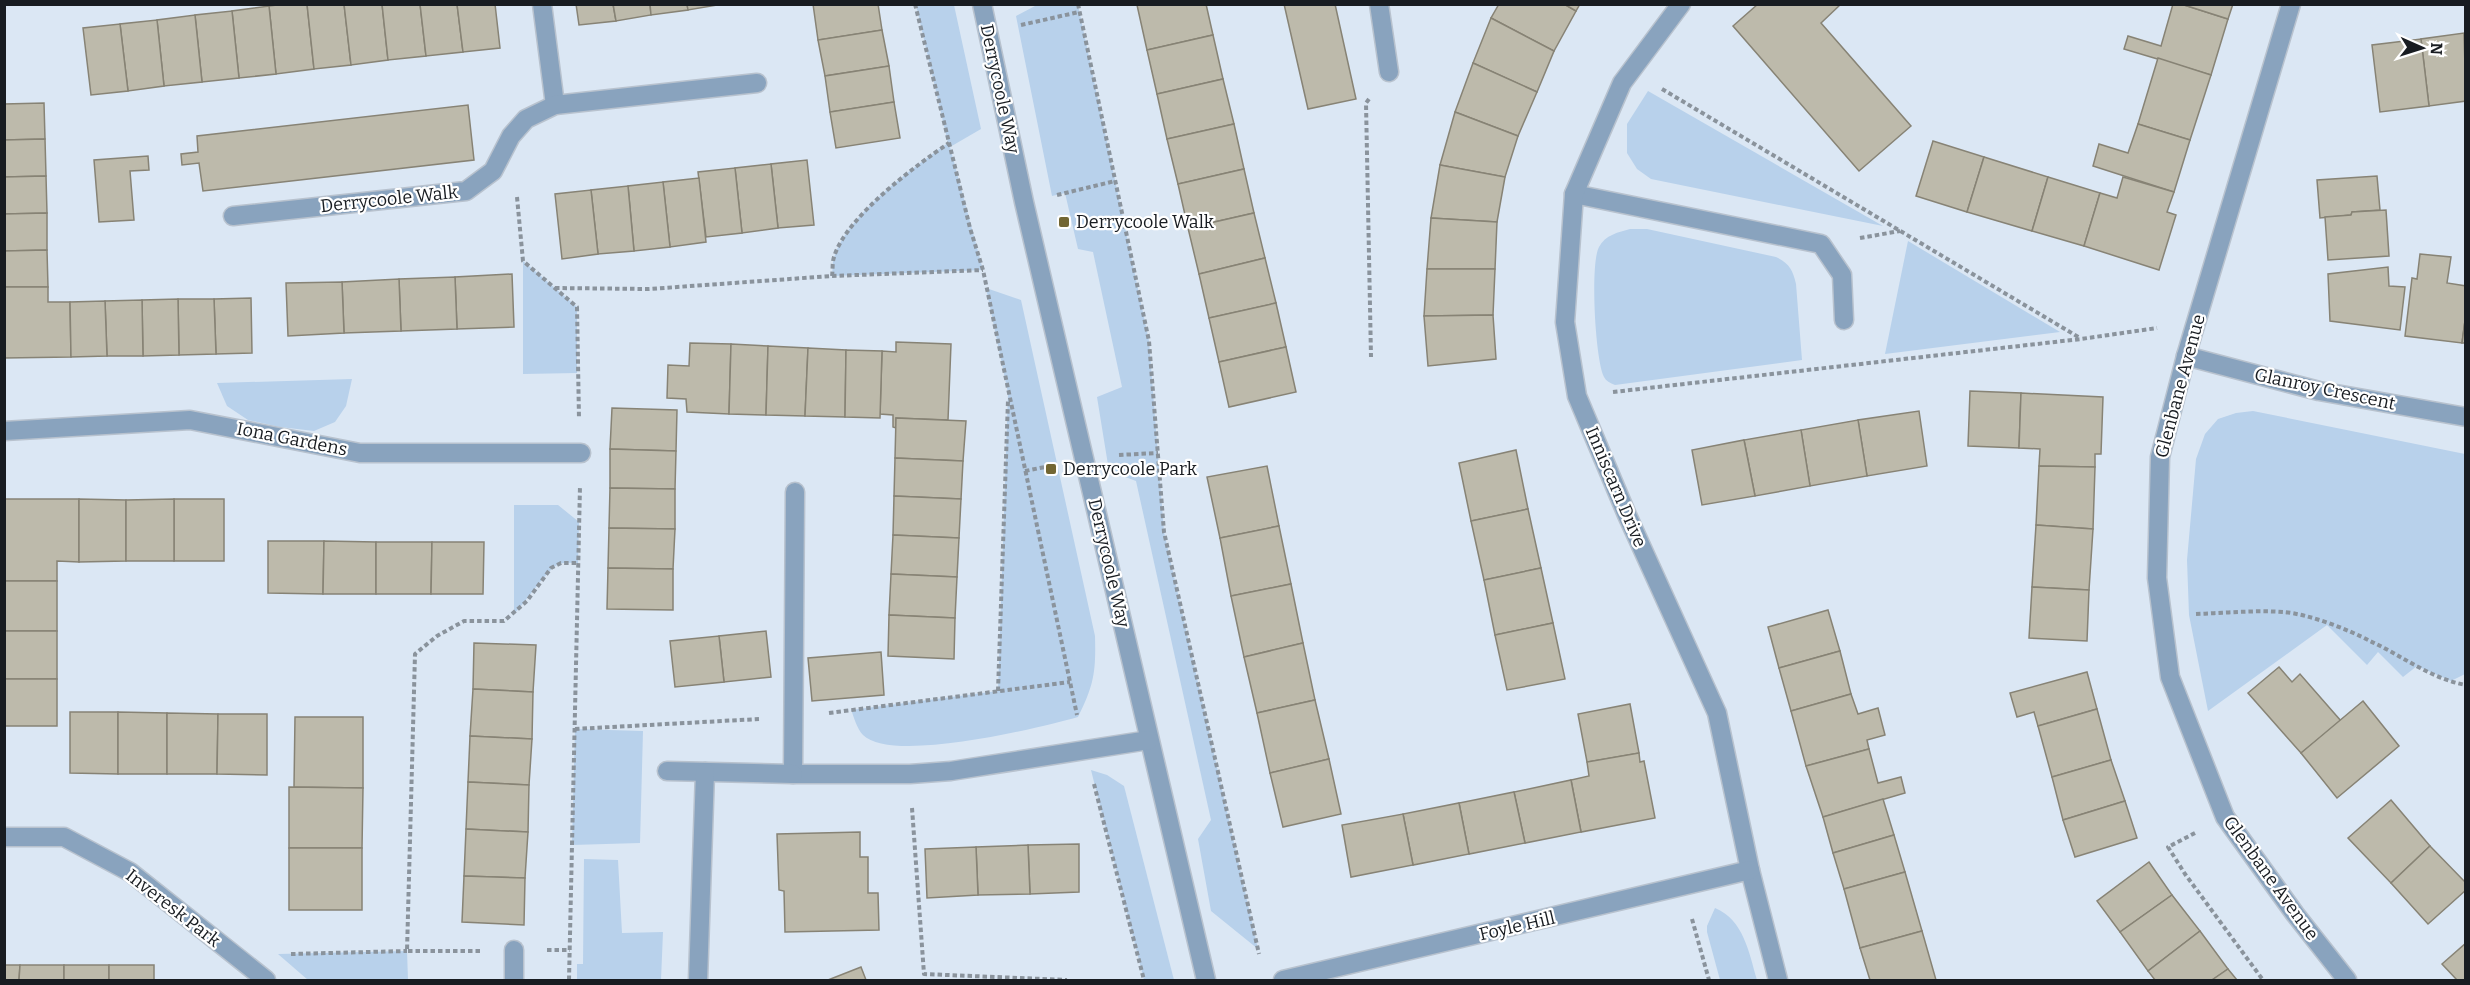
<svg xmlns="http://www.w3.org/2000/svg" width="2470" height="985" font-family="Bitter,serif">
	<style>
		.green { fill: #b8d1eb }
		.building { fill: #bdbaab; stroke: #878375; stroke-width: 1.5 }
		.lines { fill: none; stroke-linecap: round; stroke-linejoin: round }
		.service-casing { stroke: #b8c2ce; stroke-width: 21 }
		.minor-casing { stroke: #b8c2ce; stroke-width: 21 }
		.path { stroke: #8a939c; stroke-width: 4; stroke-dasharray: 4.5 3; stroke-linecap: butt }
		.service { stroke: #89a3be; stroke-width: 18 }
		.minor { stroke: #89a3be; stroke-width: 18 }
		.poi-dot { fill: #726633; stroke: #fff; stroke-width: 2 }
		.labels { text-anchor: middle; stroke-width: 4.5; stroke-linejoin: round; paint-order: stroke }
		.street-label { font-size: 18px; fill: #181c21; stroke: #fff }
		.poi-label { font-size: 18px; fill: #181c21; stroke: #fff; text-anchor: start }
	</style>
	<rect width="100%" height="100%" fill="#dbe7f4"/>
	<g class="green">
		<path d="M916,5H954L981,129L950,147L983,270L832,276C833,270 832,263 834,258C846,216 914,167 948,143Z"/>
		<polygon points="1035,5 1078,5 1149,341 1164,532 1258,949 1211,911 1198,839 1211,820 1136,481 1109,471 1097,397 1122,387 1093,252 1078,249 1065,193 1052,196 1016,16 1035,6"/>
		<polygon points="1648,91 1883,226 1651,179 1637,169 1627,153 1627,124"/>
		<path d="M1630,229H1647L1776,257C1789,263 1793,270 1796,284L1802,360L1615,385C1610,383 1606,381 1604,377C1595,359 1590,263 1599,247C1605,235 1619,232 1630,229Z"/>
		<polygon points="1908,241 2060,332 1885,354"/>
		<polygon points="523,261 577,307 577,373 523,374"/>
		<path d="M986,288L1021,300L1095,636C1096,672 1094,685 1078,717C1039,728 892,764 863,735C857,729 854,717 851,710L998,691L1008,393Z"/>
		<polygon points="352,379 346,406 335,422 314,431 280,427 248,420 227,406 217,383"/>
		<polygon points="2253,411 2465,454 2465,674 2451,681 2417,666 2403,677 2378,652 2367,665 2327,625 2208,711 2189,615 2187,560 2196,459 2205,434 2218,419 2236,413"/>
		<path d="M514,505H558L579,522L578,563C572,563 564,562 559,564C549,567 524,604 514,614Z"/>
		<polygon points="575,729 643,731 640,843 572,845"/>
		<polygon points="1091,770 1107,775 1124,786 1174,980 1144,980"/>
		<polygon points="584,859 618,860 622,933 663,932 661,980 577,980 577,964 583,964"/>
		<path d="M1715,908C1744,920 1749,953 1757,980H1720L1707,932V926Z"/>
		<polygon points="407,951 408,980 308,980 278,954"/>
	</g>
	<g class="building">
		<polygon points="285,4 307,4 314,69 276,74 269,6"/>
		<polygon points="307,4 344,4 351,65 314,69"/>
		<polygon points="344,4 382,4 388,60 351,65"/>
		<polygon points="382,4 420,4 426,56 388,60"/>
		<polygon points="420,4 457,4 463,52 426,56"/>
		<polygon points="457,4 495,4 500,48 463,52"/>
		<polygon points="576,4 613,4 616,21 579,25"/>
		<polygon points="613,4 650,4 651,15 616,21"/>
		<polygon points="650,4 687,4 688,10 651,15"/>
		<polygon points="687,4 723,4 688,10"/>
		<polygon points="813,4 878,4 882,30 818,40"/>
		<polygon points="1141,4 1206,4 1213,35 1147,50 1137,5"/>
		<polygon points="1284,4 1335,4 1356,99 1308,109"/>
		<polygon points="1499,4 1564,4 1576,11 1554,51 1491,18"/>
		<polygon points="1564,4 1580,4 1576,11"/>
		<polygon points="1758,4 1841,4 1821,23 1911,126 1859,171 1733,26"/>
		<polygon points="2173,4 2181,4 2228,19 2211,75 2124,49 2128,36 2161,46"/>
		<polygon points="2181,4 2233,4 2228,19"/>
		<polygon points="269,6 276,74 239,78 232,11"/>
		<polygon points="232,11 239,78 202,82 195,15"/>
		<polygon points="195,15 202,82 164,86 157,20"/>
		<polygon points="1491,18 1554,51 1537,92 1473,63"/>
		<polygon points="157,20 164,86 128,91 120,24"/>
		<polygon points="120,24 128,91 91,95 83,28"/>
		<polygon points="882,30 889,66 825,76 818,40"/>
		<polygon points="2464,33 2466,101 2429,106 2421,39"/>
		<polygon points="1213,35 1223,79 1157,94 1147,50"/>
		<polygon points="2421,39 2429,106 2380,112 2372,45"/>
		<polygon points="2158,58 2211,75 2190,140 2138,124"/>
		<polygon points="1473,63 1537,92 1518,136 1455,112"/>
		<polygon points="889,66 894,102 830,112 825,76"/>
		<polygon points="1223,79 1234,124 1167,139 1157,94"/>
		<polygon points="894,102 900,138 836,148 830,112"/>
		<polygon points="44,103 45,139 4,140 4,104"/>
		<polygon points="468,105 474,160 203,191 199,163 182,165 181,154 198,152 197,136"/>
		<polygon points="1455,112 1518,136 1505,177 1440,165"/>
		<polygon points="1234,124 1244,169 1178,184 1167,139"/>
		<polygon points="2138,124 2190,140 2174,192 2093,166 2099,144 2128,153"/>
		<polygon points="45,139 46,176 4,177 4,140"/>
		<polygon points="1933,141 1984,157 1967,212 1916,196"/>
		<polygon points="148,156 149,170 130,171 134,220 99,222 94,160"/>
		<polygon points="1984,157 2048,177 2032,231 1967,212"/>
		<polygon points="807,160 814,225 778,228 771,164"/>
		<polygon points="771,164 778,228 742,233 735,168"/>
		<polygon points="1440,165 1505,177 1497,222 1431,218"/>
		<polygon points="735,168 742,233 706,237 698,172"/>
		<polygon points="1244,169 1254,213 1188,228 1178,184"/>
		<polygon points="46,176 47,213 4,214 4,177"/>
		<polygon points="2377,176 2380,210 2352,212 2351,215 2320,218 2317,180"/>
		<polygon points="2048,177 2100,193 2084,246 2032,231"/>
		<polygon points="2123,177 2174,192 2167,212 2176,215 2159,270 2084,246 2100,193 2117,198"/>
		<polygon points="699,178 706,242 670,247 663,182"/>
		<polygon points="663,182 670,247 634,251 628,186"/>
		<polygon points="628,186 634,251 598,254 591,190"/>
		<polygon points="591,190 598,254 562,259 555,194"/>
		<polygon points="2386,210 2389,256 2328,260 2325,217 2351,215 2352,212"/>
		<polygon points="47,213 47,250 4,251 4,214"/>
		<polygon points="1254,213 1265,258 1199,274 1188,228"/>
		<polygon points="1431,218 1497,222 1495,269 1427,269"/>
		<polygon points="47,250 48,287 4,287 4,251"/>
		<polygon points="2420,254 2451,257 2447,283 2466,286 2466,313 2462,343 2405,336 2412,278 2417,279"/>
		<polygon points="1265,258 1276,303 1209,318 1199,274"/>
		<polygon points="2388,267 2389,286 2405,287 2400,330 2330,321 2328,274"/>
		<polygon points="1427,269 1495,269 1493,315 1424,316"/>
		<polygon points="512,274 514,327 457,329 455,277"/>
		<polygon points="455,277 457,329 401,331 399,279"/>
		<polygon points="399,279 401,331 344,333 342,282"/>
		<polygon points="342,282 344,333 288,336 286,283"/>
		<polygon points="4,287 48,287 48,302 70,302 71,357 4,358"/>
		<polygon points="251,298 252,353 216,354 214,299"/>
		<polygon points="178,299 214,299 216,354 179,355"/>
		<polygon points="178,299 179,355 143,356 142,300"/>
		<polygon points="142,300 143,356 107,356 105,301"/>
		<polygon points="105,301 107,356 71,357 70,302"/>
		<polygon points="1276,303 1286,347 1219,362 1209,318"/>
		<polygon points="2466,313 2466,343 2462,343"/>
		<polygon points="1493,315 1496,359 1428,366 1424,316"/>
		<polygon points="896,342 951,344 948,420 896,418 896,428 893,427 893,415 880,414 882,351 896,352"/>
		<polygon points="690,343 731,344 729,414 687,412 686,399 667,398 668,365 689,366"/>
		<polygon points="731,344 768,346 766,415 729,414"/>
		<polygon points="768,346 808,348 805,416 766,415"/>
		<polygon points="1286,347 1296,392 1229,407 1219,362"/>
		<polygon points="808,348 846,350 845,417 805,416"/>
		<polygon points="846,350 882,351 880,418 845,417"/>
		<polygon points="1970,391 2021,393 2019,448 1968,446"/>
		<polygon points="2021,393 2103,397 2101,454 2095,454 2095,467 2039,466 2040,449 2019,448"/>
		<polygon points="612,408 677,410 676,451 610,449"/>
		<polygon points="1919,411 1927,466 1867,476 1858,420"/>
		<polygon points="896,418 966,421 963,461 895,458"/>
		<polygon points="1858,420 1867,476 1810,486 1801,430"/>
		<polygon points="1801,430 1810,486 1755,496 1744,440"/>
		<polygon points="1744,440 1755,496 1702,505 1692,450"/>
		<polygon points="610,449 676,451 675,489 610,488"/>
		<polygon points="1516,450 1528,509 1471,521 1459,463"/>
		<polygon points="895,458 963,461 961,499 894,496"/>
		<polygon points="1267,466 1279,526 1220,538 1207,477"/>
		<polygon points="2039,466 2095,467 2093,529 2036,525"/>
		<polygon points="610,488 675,489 675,529 609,528"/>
		<polygon points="894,496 961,499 959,538 893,535"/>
		<polygon points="4,499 79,499 79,562 57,561 57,581 4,581"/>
		<polygon points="79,499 126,500 126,561 79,562"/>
		<rect x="174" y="499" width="50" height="62"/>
		<polygon points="174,499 174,561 126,561 126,500"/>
		<polygon points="1528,509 1541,568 1484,580 1471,521"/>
		<polygon points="2036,525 2093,529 2089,590 2032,587"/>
		<polygon points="1279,526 1291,584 1231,596 1220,538"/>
		<polygon points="609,528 675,529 673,569 608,568"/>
		<polygon points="893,535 959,538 957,577 891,574"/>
		<polygon points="268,541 324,541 323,594 268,593"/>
		<polygon points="324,541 376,542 376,594 323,594"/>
		<polygon points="376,542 432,542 431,594 376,594"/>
		<polygon points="432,542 484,542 483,594 431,594"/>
		<polygon points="608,568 673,569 673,610 607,609"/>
		<polygon points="1541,568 1553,623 1495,635 1484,580"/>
		<polygon points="891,574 957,577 955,618 889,615"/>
		<rect x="4" y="581" width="53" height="50"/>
		<polygon points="1291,584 1303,643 1244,657 1231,596"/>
		<polygon points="2032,587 2089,590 2087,641 2029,638"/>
		<polygon points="1828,610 1840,651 1779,668 1768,627"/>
		<polygon points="889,615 955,618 954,659 888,656"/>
		<polygon points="1553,623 1565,679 1507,690 1495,635"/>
		<rect x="4" y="631" width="53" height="48"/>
		<polygon points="766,631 771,677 724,682 719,636"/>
		<polygon points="719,636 724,682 675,687 670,641"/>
		<polygon points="474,643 536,645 533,692 473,689"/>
		<polygon points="1303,643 1315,700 1257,713 1244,657"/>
		<polygon points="1840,651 1851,694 1791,711 1779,668"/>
		<polygon points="881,652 884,695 812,701 808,658"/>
		<polygon points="2279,667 2292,682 2300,674 2341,721 2301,753 2248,693"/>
		<polygon points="2087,672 2097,709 2038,726 2034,712 2017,717 2010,693"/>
		<rect x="4" y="679" width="53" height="47"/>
		<polygon points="473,689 533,692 532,739 470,736"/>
		<polygon points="1851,694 1858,714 1878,708 1885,735 1867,740 1869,749 1806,766 1791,711"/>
		<polygon points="1315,700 1329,759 1270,773 1257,713"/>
		<polygon points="2363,701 2399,746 2337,798 2301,753"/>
		<polygon points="1630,704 1639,753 1587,762 1578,714"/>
		<polygon points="2097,709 2111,760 2052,777 2038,726"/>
		<polygon points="70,712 118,712 118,774 70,773"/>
		<polygon points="118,712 167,713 167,774 118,774"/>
		<polygon points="167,713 218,714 217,774 167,774"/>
		<polygon points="218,714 267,714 267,775 217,774"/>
		<polygon points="295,717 363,717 363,788 294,787"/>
		<polygon points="470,736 532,739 529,785 468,782"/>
		<polygon points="1869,749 1878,783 1901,777 1905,793 1823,817 1806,766"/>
		<polygon points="1639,753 1640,762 1644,761 1655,818 1581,832 1571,780 1589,776 1587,762"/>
		<polygon points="1329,759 1341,814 1283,827 1270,773"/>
		<polygon points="2111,760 2125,801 2063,820 2052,777"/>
		<polygon points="1571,780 1581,832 1525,843 1514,792"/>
		<polygon points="468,782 529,785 528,832 466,829"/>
		<polygon points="289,787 363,788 362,848 289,848"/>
		<polygon points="1514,792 1525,843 1469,854 1459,803"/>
		<polygon points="1883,799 1894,835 1833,853 1823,817"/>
		<polygon points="2391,800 2430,846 2391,883 2348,838"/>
		<polygon points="2125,801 2137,838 2075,857 2063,820"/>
		<polygon points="1459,803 1469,854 1413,865 1403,814"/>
		<polygon points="1403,814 1413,865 1351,877 1342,825"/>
		<polygon points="466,829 528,832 525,878 464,876"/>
		<polygon points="860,832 860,857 868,857 868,893 878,893 879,930 785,932 784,891 779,890 777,834"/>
		<polygon points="1894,835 1905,872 1844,889 1833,853"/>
		<polygon points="1079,844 1079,892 1030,894 1028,845"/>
		<polygon points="1028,845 1030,894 978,895 976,847"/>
		<polygon points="2430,846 2466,883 2466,890 2428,924 2391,883"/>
		<polygon points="976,847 978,895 927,898 925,849"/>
		<rect x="289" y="848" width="73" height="62"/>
		<polygon points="2149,862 2172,895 2120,932 2097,901"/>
		<polygon points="1905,872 1922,931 1860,948 1844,889"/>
		<polygon points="464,876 525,878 524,925 462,922"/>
		<polygon points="2172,895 2200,931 2148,971 2120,932"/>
		<polygon points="1922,931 1936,980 1870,980 1860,948"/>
		<polygon points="2200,931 2228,969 2212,980 2155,980 2148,971"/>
		<polygon points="2466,943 2466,980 2457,980 2442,964"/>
		<polygon points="4,965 20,965 19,980 4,980"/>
		<polygon points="20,965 64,965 64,980 19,980"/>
		<rect x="64" y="965" width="45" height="15"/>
		<rect x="109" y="965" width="45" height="15"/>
		<polygon points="861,967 866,980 828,980"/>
		<polygon points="2228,969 2237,980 2212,980"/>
	</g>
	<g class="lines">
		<defs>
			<g id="service">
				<polyline points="542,4 555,105"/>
				<polyline points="1379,4 1389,72"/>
				<polyline points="1574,194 1821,244 1842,275 1844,320"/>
				<polyline points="233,216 466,191 493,171 511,136 526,119 555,105 757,83"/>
			</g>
			<g id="minor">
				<polyline points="982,4 1024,202 1206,980"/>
				<polyline points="1681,4 1622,83 1574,194 1565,322 1577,396 1627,515 1717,713 1750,870 1778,980"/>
				<polyline points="2291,4 2186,356 2160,457 2157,578 2170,677 2225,817 2295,914 2347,980"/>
				<polyline points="2186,356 2319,391 2466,417"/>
				<polyline points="4,431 190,420 360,453 581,453"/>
				<polyline points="795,492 793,774 910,774 951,771 1149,740"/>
				<polyline points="667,771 793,774"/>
				<polyline points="4,837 64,837 130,872 266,980"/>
				<polyline points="514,980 514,950"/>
				<polyline points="698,980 705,772"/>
				<polyline points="1283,980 1750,870"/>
			</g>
		</defs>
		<use href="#service" class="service-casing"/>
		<use href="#minor" class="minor-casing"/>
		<g class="path">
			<polyline points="915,4 970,228 983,270 1077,715"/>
			<polyline points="1078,4 1149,341 1164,532 1259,954"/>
			<polyline points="1021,25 1079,12"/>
			<polyline points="1662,89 2080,338"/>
			<polyline points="1369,99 1366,103 1371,357"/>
			<polyline points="1057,195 1115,181"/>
			<polyline points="517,197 523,261 577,307 579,419"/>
			<polyline points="1860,238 1900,231"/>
			<path d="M832,276C833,270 832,263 834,257C846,217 915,166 949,143"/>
			<polyline points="555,288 649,289 832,276 983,270"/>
			<polyline points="1613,392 2081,339 2157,328"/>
			<polyline points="1119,455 1158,453"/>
			<polyline points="1025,471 1050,466"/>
			<path d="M2196,614C2225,613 2254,610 2283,612C2309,614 2347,629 2370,641C2401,655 2431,679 2466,685"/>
			<polyline points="998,691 1008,400"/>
			<polyline points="829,713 1070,682"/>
			<polyline points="575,729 759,719"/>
			<polyline points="1094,784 1144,980"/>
			<polyline points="912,808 924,974 1067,980"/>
			<polyline points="2195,833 2168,847 2185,874 2263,980"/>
			<polyline points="1692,919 1709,980"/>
			<polyline points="547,950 570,950"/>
			<polyline points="480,951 407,951 415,654 437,636 464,621 504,621 527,601 551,568 561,563 578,563"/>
			<polyline points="291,954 407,951"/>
			<polyline points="569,980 580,486"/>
		</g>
		<use href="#service" class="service"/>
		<use href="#minor" class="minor"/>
	</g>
	<g class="poi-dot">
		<rect x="1058" y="216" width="12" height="12" rx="3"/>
		<rect x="1045" y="463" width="12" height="12" rx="3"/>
	</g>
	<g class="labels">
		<g class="street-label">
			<text transform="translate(1000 89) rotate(78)" y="6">Derrycoole Way</text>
			<text transform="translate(389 199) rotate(-6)" y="6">Derrycoole Walk</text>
			<text transform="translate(2180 386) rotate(-75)" y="6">Glenbane Avenue</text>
			<text transform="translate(2325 389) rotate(12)" y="6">Glanroy Crescent</text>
			<text transform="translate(292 439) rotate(11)" y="6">Iona Gardens</text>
			<text transform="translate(1616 487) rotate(67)" y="6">Inniscarn Drive</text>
			<text transform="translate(1109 563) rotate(77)" y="6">Derrycoole Way</text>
			<text transform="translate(2271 878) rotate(54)" y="6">Glenbane Avenue</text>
			<text transform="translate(173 908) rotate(38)" y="6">Inveresk Park</text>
			<text transform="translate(1517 926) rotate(-13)" y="6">Foyle Hill</text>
		</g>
		<g class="poi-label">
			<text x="1076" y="228">Derrycoole Walk</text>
			<text x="1063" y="475">Derrycoole Park</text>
		</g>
	</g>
	<rect width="2470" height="985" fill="none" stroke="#181c21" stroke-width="12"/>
	<g transform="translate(2422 48) rotate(93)" stroke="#ffffff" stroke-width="4.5" paint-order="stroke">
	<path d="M0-4.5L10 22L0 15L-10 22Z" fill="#181c21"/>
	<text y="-9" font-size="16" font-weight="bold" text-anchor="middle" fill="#181c21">N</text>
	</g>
</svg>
